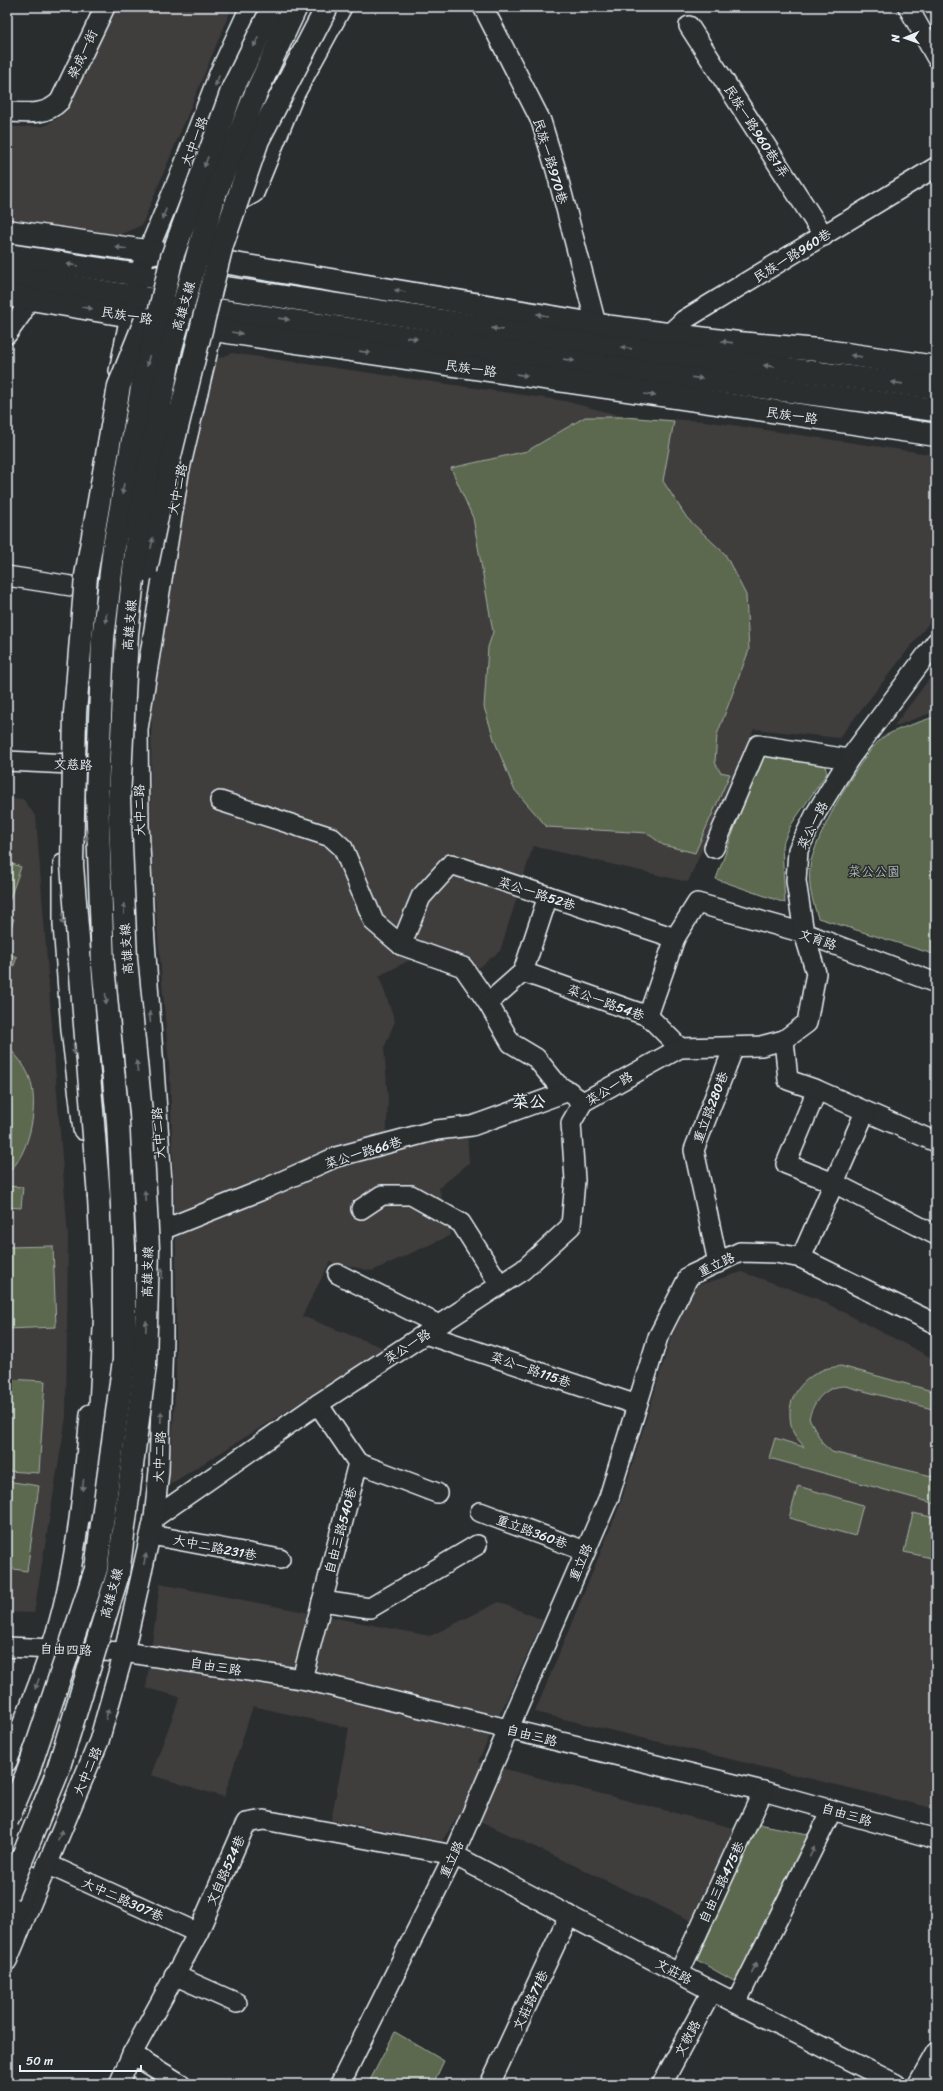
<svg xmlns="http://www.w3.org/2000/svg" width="943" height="2091" font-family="Sriracha,'LXGW WenKai TC',sans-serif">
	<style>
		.built { fill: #3f3c3e }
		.green { fill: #5d6950; stroke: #a2ada4 }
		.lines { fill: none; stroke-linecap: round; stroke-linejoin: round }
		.minor-casing { stroke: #e8f1f8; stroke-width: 22 }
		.major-casing { stroke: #e8f1f8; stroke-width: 25 }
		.highway-casing { stroke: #e8f1f8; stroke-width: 25 }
		.minor { stroke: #2a2d2e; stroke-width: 19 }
		.major { stroke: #2a2d2e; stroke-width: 22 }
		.highway { stroke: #2a2d2e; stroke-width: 22 }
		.highway-bridge-casing { stroke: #e8f1f8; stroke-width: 25; stroke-linecap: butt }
		.highway-bridge { stroke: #2a2d2e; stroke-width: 22 }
		.oneway { fill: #6c7275 }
		.labels { text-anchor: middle; stroke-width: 3; stroke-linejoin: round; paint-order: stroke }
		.street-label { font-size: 13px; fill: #e8f1f8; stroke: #2a2d2e }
		.park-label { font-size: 13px; fill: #b0bbb5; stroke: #2a2d2e }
		.district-label { font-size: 17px; font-weight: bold; fill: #e8f1f8; stroke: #2a2d2e }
	</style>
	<rect width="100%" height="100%" fill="#2a2d2e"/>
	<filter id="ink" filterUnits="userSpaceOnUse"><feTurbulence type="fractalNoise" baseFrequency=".025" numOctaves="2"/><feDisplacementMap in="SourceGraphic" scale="8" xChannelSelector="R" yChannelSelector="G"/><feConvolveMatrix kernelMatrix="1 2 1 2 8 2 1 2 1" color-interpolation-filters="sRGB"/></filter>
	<g filter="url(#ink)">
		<g class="built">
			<polygon points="113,7 232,7 142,225 112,238 7,222 7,126 16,127 44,126 61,116"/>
			<polygon points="232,353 565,401 625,417 705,421 936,455 936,614 839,738 754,729 688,882 533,846 500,951 477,969 437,946 379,976 395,1021 384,1048 388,1099 386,1147 467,1131 469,1163 439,1188 451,1235 372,1271 330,1262 302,1316 386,1349 169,1485 176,1382 176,1253 170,1076 150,842 152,696 166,563 212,361"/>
			<polygon points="936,670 936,711 893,727"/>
			<polygon points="7,798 23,799 36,817 68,1237 66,1417 34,1613 7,1612"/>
			<polygon points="742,1272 818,1299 936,1360 936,1809 535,1712 620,1505 670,1341 695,1286"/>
			<polygon points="160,1584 430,1636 499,1602 543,1620 478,1762 737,1829 694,1922 461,1812 442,1841 331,1820 349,1728 253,1706 224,1797 151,1775 180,1697 146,1688"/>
		</g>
		<g class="green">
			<polygon points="585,417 625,417 674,421 663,481 687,518 725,554 746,595 749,650 717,735 715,762 720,772 730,774 695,853 663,845 647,833 547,827 514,789 495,742 484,707 488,647 493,632 473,518 451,468 527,451"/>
			<path d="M936,716V955L818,918C812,899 808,887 810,867C812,842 863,749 885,736C898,728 921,722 936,716Z"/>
			<polygon points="761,756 824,762 827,773 791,825 782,846 785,903 716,879"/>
			<polygon points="7,862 21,867 7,907"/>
			<polygon points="7,916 14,919 7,939"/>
			<polygon points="7,953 17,957 7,985"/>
			<path d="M7,1046C16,1055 24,1064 29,1076C40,1104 30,1154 7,1174Z"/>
			<polygon points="7,1186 23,1187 21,1208 7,1207"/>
			<polygon points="53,1246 56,1327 7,1329 7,1247"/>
			<path d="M841,1366L936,1392V1410L845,1386C826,1386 814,1400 809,1418L823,1444L832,1452L936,1477V1504L769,1458L775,1438L804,1447C801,1442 795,1437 793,1432C784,1405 795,1384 820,1371C825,1368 834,1367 841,1366Z"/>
			<polygon points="7,1379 45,1381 39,1473 7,1471"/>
			<polygon points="7,1481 39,1486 27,1571 7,1568"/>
			<polygon points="798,1486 863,1505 855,1536 789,1518"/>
			<polygon points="913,1513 936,1518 936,1559 904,1552"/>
			<polygon points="758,1824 813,1835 739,1984 697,1960"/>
			<polygon points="395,2032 444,2061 433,2084 368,2084"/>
		</g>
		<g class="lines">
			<defs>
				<g id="minor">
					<polyline points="483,7 541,121 556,170 596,324"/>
					<polyline points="908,7 936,57"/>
					<polyline points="689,26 824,236"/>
					<path d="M7,112C27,113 46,116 60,101L105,7"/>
					<polyline points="245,198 254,193 294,95 342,7"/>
					<polyline points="7,334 22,313 27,298"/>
					<polyline points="663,345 669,334 684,320 936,167"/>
					<polyline points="119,371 138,275 184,165 219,74 250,7"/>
					<polyline points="7,576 84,588"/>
					<polyline points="7,761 90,765"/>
					<polyline points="83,774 90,967"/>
					<polyline points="220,801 331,837 343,848 374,922 401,945 463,967 488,1003 511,1043 536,1058 557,1084 583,1102"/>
					<polyline points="714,848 758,745 849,759"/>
					<polyline points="63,864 63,925 71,1030 83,1130"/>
					<polyline points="401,945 421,897 451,864 675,938 697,903 804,933 936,983"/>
					<polyline points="523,972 648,1016 680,1048"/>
					<polyline points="488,1003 523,972 548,896"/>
					<polyline points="648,1016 675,938"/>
					<polyline points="784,1040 788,1080 817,1090 786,1164 834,1183 936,1235"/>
					<polyline points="817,1090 936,1142"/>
					<polyline points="361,1209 382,1195 411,1195 461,1223 500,1285"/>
					<polyline points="162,1230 260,1191 336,1157 437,1130 472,1126 569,1091"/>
					<polyline points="801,1258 865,1112"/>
					<polyline points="718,1263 694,1150 734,1047"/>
					<polyline points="338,1274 439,1325"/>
					<polyline points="425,1334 637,1405"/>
					<polyline points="318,1404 358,1463"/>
					<polyline points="480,1512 585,1551"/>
					<polyline points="154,1518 318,1404 523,1270 571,1226 575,1180 571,1123 583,1102 680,1048 761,1046 784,1040 807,1023 816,973 804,933 796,881 798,850 816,813 849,759 936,642"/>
					<polyline points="151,1535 280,1559"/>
					<polyline points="322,1601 370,1608 477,1545"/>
					<polyline points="7,1647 124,1652 302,1679 763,1791 936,1839"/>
					<polyline points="302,1679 358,1463 437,1493"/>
					<path d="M7,1762C22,1724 39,1687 51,1648C76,1573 83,1492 90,1414"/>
					<polyline points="47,1864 198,1933"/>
					<polyline points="7,1961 99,1741 124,1652 154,1518 159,1471 163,1337 162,1182 144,927 139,825 138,729 179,473 216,316"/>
					<polyline points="679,1973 763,1791"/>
					<polyline points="174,1975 237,2003"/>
					<polyline points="736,2003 832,1810"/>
					<polyline points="132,2054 181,2084"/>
					<polyline points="119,2084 132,2054 198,1933 246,1823 264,1820 454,1855 712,1991 896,2084"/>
					<polyline points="340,2084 454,1855 609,1497 658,1337 689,1276 740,1252 776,1253 801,1258 936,1324"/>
					<polyline points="490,2084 569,1915"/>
					<polyline points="662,2084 712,1991"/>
					<polyline points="918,2084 936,2052"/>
				</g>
				<g id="major">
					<polyline points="7,231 229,263 612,327 738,343 818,350 936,367"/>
					<polyline points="7,255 609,346 936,388"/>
					<polyline points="7,276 217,310 646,372 936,410"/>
					<polyline points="7,295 214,330 936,435"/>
				</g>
				<g id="highway">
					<polyline points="95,1513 105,1318 99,1197"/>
					<polyline points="7,1929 29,1877"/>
				</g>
			</defs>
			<use href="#minor" class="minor-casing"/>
			<use href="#major" class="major-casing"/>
			<use href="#highway" class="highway-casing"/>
			<use href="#minor" class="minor"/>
			<use href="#major" class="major"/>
			<use href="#highway" class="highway"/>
			<defs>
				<g id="highway-bridge">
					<polyline points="146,570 168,464 222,245 258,140 327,7"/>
					<polyline points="99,1197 72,865 75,713 86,576 119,386 146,319"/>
					<polyline points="7,1821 29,1769 96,1569 124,1360 124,1248 118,1121 103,965 97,796 103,639 114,547 142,388 172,257 233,88 273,7"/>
					<polyline points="7,1895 56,1776 118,1574 145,1365 148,1249 141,1113 126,959 119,799 127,634 141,506 171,348 215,194 256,93 296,7"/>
				</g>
			</defs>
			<use href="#highway-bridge" class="highway-bridge-casing"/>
			<use href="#highway-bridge" class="highway-bridge"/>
		</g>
		<defs><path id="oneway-solid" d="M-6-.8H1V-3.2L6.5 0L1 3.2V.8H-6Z"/></defs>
		<g class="oneway">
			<use href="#oneway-solid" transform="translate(256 42) rotate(116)"/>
			<use href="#oneway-solid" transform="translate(217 81) rotate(111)"/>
			<use href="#oneway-solid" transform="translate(206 162) rotate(110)"/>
			<use href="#oneway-solid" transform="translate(164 214) rotate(113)"/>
			<use href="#oneway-solid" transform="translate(121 248) rotate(-172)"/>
			<use href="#oneway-solid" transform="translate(72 265) rotate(-171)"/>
			<use href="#oneway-solid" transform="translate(400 291) rotate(-170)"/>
			<use href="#oneway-solid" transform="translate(87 308) rotate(9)"/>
			<use href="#oneway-solid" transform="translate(542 315) rotate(-170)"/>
			<use href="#oneway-solid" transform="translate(284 319) rotate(8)"/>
			<use href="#oneway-solid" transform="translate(497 329) rotate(-172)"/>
			<use href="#oneway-solid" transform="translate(237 333) rotate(9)"/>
			<use href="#oneway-solid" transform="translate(412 338) rotate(8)"/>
			<use href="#oneway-solid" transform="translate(727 342) rotate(-172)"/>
			<use href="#oneway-solid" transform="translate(626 348) rotate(-172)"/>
			<use href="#oneway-solid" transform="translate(365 352) rotate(8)"/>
			<use href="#oneway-solid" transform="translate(856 356) rotate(-172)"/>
			<use href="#oneway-solid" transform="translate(569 360) rotate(8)"/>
			<use href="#oneway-solid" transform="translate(148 361) rotate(102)"/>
			<use href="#oneway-solid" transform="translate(769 366) rotate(-172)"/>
			<use href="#oneway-solid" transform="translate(522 375) rotate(8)"/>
			<use href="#oneway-solid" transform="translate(697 378) rotate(7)"/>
			<use href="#oneway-solid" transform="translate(897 383) rotate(-172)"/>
			<use href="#oneway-solid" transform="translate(650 395) rotate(9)"/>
			<use href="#oneway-solid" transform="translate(123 489) rotate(99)"/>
			<use href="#oneway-solid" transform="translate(152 543) rotate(-79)"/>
			<use href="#oneway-solid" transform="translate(106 618) rotate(97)"/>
			<use href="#oneway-solid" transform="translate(86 836) rotate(88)"/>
			<use href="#oneway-solid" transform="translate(124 909) rotate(-92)"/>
			<use href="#oneway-solid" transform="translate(63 919) rotate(90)"/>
			<use href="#oneway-solid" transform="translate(106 999) rotate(85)"/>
			<use href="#oneway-solid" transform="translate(150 1017) rotate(-94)"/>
			<use href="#oneway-solid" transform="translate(74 1049) rotate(83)"/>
			<use href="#oneway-solid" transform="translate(137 1066) rotate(-96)"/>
			<use href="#oneway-solid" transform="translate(145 1196) rotate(-93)"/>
			<use href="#oneway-solid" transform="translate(162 1273) rotate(-91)"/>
			<use href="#oneway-solid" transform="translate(146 1326) rotate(-88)"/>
			<use href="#oneway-solid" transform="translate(161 1417) rotate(-88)"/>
			<use href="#oneway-solid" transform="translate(83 1485) rotate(96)"/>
			<use href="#oneway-solid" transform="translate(145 1559) rotate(-77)"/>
			<use href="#oneway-solid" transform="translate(37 1684) rotate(111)"/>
			<use href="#oneway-solid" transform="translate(107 1714) rotate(-75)"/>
			<use href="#oneway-solid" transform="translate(60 1835) rotate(-67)"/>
			<use href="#oneway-solid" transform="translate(812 1852) rotate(-64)"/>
			<use href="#oneway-solid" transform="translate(754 1968) rotate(-64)"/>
		</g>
	</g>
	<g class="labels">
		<g class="street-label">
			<text transform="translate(82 54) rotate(-65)" y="5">榮成一街</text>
			<text transform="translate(757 131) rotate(57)" y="5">民族一路960巷1弄</text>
			<text transform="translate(194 141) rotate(-69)" y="5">大中一路</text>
			<text transform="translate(551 161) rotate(73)" y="5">民族一路970巷</text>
			<text transform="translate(792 255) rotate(-32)" y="5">民族一路960巷</text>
			<text transform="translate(183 306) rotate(-74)" y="5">高雄支線</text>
			<text transform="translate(127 315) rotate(9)" y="5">民族一路</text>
			<text transform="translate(471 368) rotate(8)" y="5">民族一路</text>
			<text transform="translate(792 415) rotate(8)" y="5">民族一路</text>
			<text transform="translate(177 489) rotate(-79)" y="5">大中二路</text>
			<text transform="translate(129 625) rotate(-85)" y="5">高雄支線</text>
			<text transform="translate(73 764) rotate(2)" y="5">文慈路</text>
			<text transform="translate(139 810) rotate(-91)" y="5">大中二路</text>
			<text transform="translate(812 825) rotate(-63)" y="5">菜公一路</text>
			<text transform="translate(537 893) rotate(18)" y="5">菜公一路52巷</text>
			<text transform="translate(818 939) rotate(19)" y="5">文育路</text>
			<text transform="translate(126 949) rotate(-94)" y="5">高雄支線</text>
			<text transform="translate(606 1002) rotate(20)" y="5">菜公一路54巷</text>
			<text transform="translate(609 1088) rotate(-31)" y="5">菜公一路</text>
			<text transform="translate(710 1107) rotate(-69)" y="5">重立路280巷</text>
			<text transform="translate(158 1133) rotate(-94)" y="5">大中二路</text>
			<text transform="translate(363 1152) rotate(-17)" y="5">菜公一路66巷</text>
			<text transform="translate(716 1264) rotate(-25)" y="5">重立路</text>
			<text transform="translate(147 1272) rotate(-89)" y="5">高雄支線</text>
			<text transform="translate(407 1346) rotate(-33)" y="5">菜公一路</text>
			<text transform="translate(531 1369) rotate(19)" y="5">菜公一路115巷</text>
			<text transform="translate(159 1457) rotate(-87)" y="5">大中二路</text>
			<text transform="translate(340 1530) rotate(-75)" y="5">自由三路540巷</text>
			<text transform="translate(532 1531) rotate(20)" y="5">重立路360巷</text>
			<text transform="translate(215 1547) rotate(11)" y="5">大中二路231巷</text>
			<text transform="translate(580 1562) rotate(-67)" y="5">重立路</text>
			<text transform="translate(111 1593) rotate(-75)" y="5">高雄支線</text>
			<text transform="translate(66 1649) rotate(2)" y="5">自由四路</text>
			<text transform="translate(216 1666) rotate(9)" y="5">自由三路</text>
			<text transform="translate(532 1735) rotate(14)" y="5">自由三路</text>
			<text transform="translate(87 1771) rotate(-67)" y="5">大中二路</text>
			<text transform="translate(847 1814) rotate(16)" y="5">自由三路</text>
			<text transform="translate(451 1859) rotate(-65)" y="5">重立路</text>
			<text transform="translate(225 1870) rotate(-66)" y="5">文自路524巷</text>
			<text transform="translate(721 1882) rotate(-65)" y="5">自由三路475巷</text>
			<text transform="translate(123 1899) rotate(24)" y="5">大中二路307巷</text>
			<text transform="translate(674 1971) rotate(28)" y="5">文莊路</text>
			<text transform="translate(530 2000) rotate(-65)" y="5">文莊路71巷</text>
			<text transform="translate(687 2038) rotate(-61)" y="5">文敬路</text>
		</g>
		<g class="park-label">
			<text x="874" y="876">菜公公園</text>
		</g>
		<g class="district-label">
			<text x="529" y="1107">菜公</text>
		</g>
	</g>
	<rect width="943" height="2091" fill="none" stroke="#2a2d2e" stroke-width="24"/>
	<rect x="12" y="12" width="919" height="2067" fill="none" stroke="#e8f1f8" stroke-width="1.5" filter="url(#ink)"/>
	<g transform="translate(905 38) rotate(268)" stroke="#2a2d2e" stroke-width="3" paint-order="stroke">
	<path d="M0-3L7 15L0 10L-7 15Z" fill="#e8f1f8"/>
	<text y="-6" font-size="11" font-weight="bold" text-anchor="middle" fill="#e8f1f8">N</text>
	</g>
	<path d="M20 2065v6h121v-6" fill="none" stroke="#e8f1f8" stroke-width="2"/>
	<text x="26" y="2065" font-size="12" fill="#e8f1f8" stroke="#2a2d2e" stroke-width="3" paint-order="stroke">50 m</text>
</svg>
